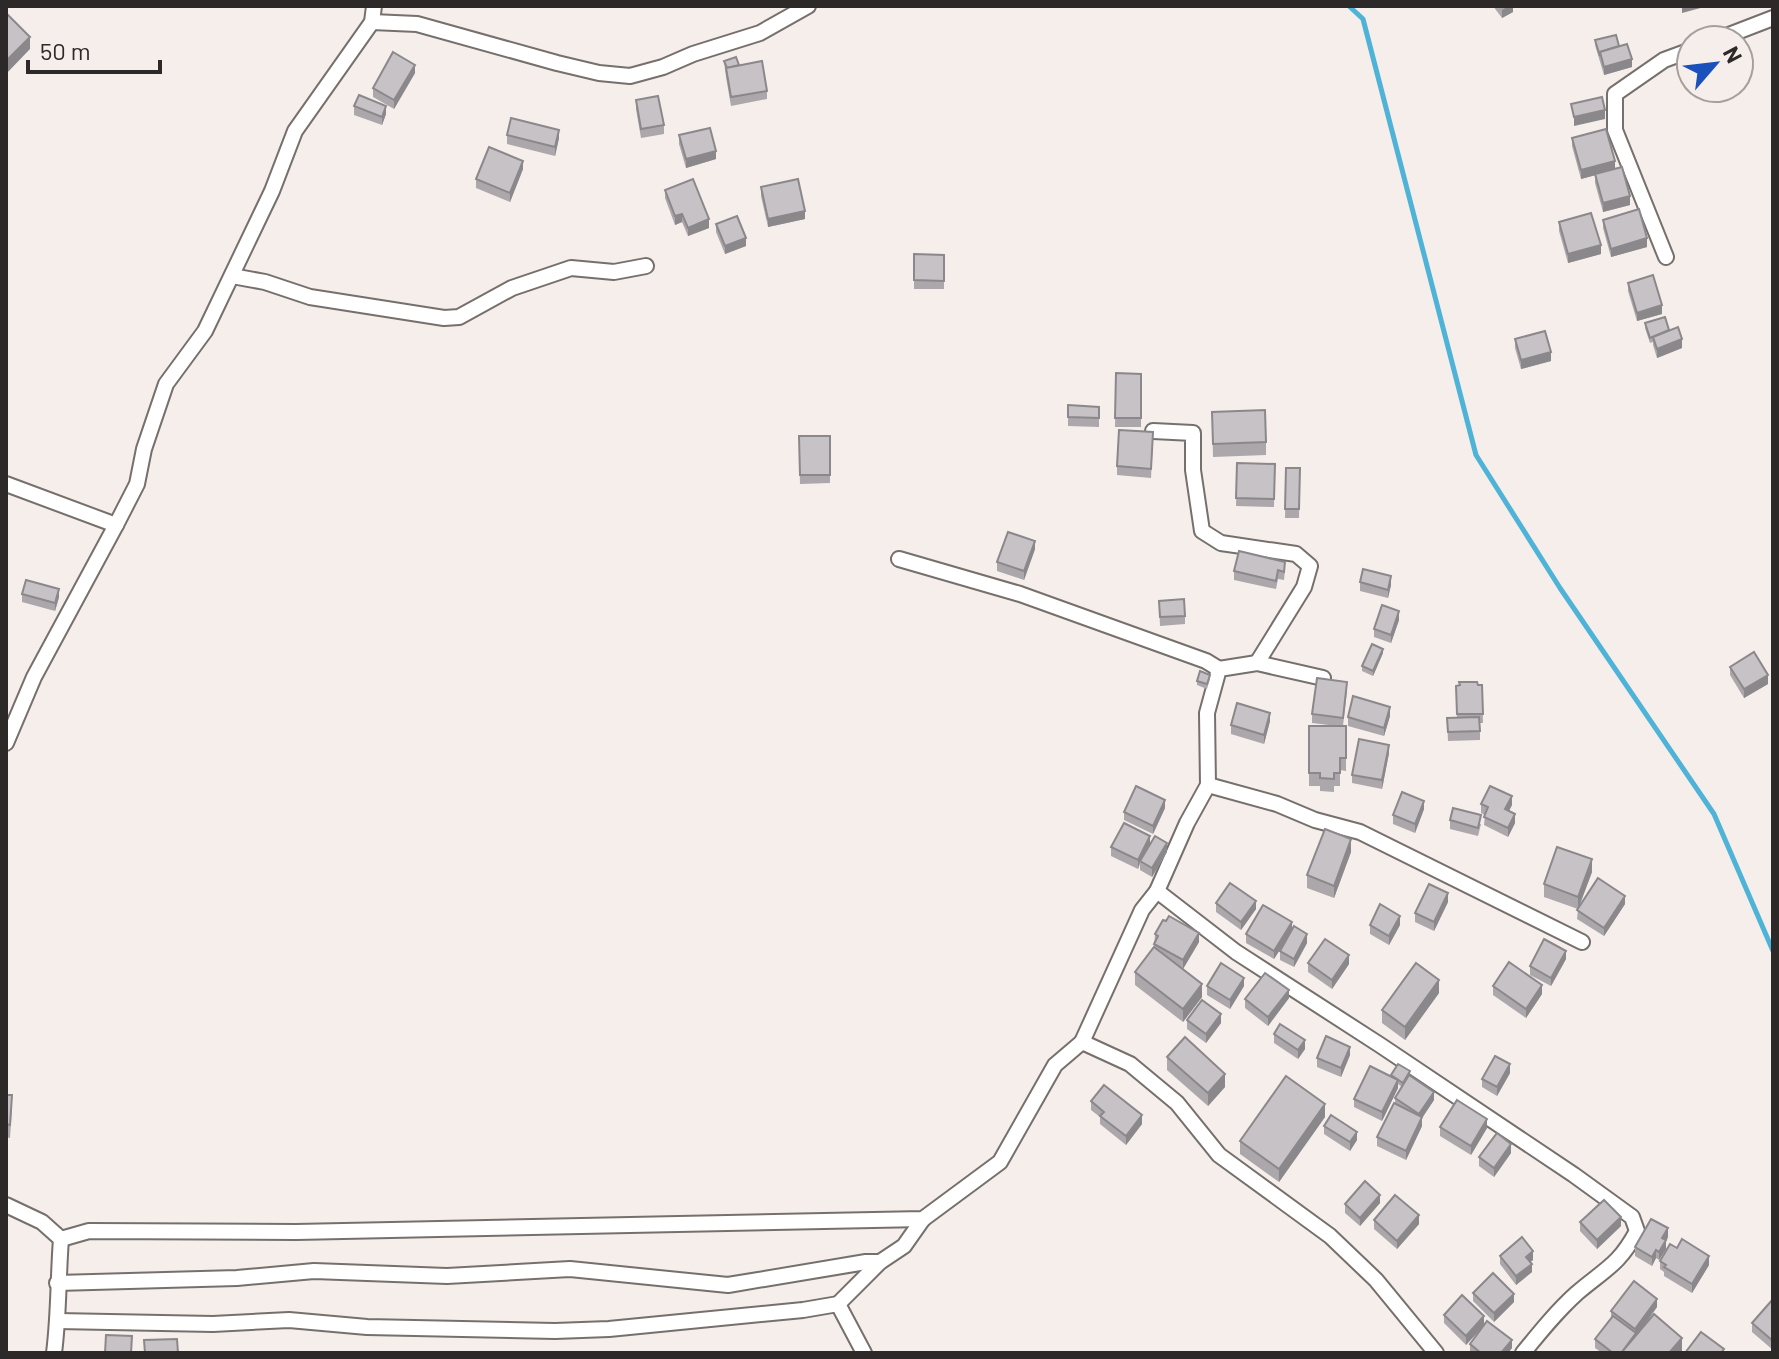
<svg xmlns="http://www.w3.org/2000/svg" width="1779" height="1359" font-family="Barlow,sans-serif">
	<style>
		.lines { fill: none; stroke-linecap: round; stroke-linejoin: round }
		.stream { stroke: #4fb3d7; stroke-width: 5 }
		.street-casing { stroke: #76706d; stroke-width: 18 }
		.street { stroke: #fff; stroke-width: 14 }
		.wall { fill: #aba7aa }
		.shaded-wall { fill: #8b888b }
		.building { fill: #c7c2c6; stroke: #8b888b; stroke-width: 2 }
	</style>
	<rect width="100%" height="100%" fill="#f5eeeb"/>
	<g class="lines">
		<polyline class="stream" points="1349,6 1363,19 1476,455 1560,588 1714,814 1773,951"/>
		<defs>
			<g id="street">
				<polyline points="372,22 417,24 557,63 599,73 630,76 663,67 693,54 760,33 808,6"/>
				<polyline points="1716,40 1773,18"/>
				<polyline points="1666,257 1615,130 1615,94 1664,60 1691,50"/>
				<polyline points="232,276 265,282 310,297 444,318 459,317 512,288 571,268 614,272 646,266"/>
				<polyline points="1153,431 1193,433 1193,470 1202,531 1221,543 1296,554 1310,566 1304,587 1257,663"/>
				<polyline points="6,484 116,525 34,677 6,743"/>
				<polyline points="116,525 137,484 144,449 166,384 205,331 272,191 295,131 372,22 374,6"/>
				<polyline points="899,559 1020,594 1206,661 1219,669"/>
				<polyline points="1208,785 1277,804 1315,820 1360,832 1582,942"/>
				<polyline points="1157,891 1187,823 1208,785 1207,713 1219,669 1257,663 1323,678"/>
				<path d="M1082,1042L1142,910L1157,891L1236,952L1380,1045L1574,1175L1632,1217L1637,1231C1619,1265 1605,1269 1577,1293C1557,1311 1540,1332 1523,1353"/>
				<path d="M6,1205L42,1222L61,1239C58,1277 59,1315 54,1353"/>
				<polyline points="61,1239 89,1231 296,1232 923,1219 1000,1162 1055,1065 1082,1042 1130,1064 1177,1103 1219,1155 1330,1236 1376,1280 1436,1353"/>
				<polyline points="57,1283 237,1278 314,1271 447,1276 570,1269 728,1285 866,1262 880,1262"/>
				<polyline points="838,1304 864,1353"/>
				<polyline points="58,1321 213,1324 289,1320 367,1327 555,1331 609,1329 803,1310 838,1304 880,1262 904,1246 923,1219"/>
			</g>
		</defs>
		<use href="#street" class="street-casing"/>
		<use href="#street" class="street"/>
	</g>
	<g class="wall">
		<polygon points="1493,6 1513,6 1513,12 1502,18"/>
		<polygon points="1595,40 1619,46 1632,67 1604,75 1595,45"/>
		<polygon points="724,61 739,66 767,91 767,99 731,106 726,77"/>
		<polygon points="415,73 394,109 373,97 373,88"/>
		<polygon points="636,100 664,125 664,134 641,138 636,109"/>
		<polygon points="354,106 386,114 382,125 354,115"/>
		<polygon points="507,135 559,138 555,156 507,144"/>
		<polygon points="679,135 716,159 686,168 679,144"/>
		<polygon points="1572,138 1615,169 1630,205 1603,212 1595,183 1595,175 1581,179 1572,146"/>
		<polygon points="523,169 510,202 476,188 476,179"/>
		<polygon points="761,187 805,219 768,227 761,196"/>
		<polygon points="665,190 709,228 688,236 682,222 675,225 665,198"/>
		<polygon points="1603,220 1647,247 1611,257 1603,228"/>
		<polygon points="1559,222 1601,254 1568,263 1559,231"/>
		<polygon points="716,224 746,246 725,254 716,232"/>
		<polygon points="914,254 944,255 944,289 914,289"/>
		<polygon points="1628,283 1662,314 1637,321 1628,291"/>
		<polygon points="1645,323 1669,330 1682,348 1657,358 1653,345 1653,342 1650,343 1645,328"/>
		<polygon points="1515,339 1551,361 1521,369 1515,348"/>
		<polygon points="1116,373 1141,374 1141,427 1115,427"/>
		<polygon points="1068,405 1099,407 1099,427 1068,426"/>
		<polygon points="1212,412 1266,442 1266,455 1213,457"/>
		<polygon points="799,436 830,436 830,483 800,484"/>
		<polygon points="1153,441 1151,478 1117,475 1117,466"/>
		<polygon points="1237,463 1275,464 1274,507 1236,506"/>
		<polygon points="1286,468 1300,468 1299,518 1285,518"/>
		<polygon points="1035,549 1024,580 997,571 997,562"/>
		<polygon points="1285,570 1284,580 1278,579 1276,589 1234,580 1234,571"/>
		<polygon points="1360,582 1391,585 1388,598 1360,591"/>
		<polygon points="22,594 59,597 55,611 22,602"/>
		<polygon points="1159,601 1185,616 1185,624 1160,626"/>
		<polygon points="1399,620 1391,643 1374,637 1374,629"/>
		<polygon points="1383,653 1373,676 1362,671 1362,666"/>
		<polygon points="1730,667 1768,684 1744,698 1730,675"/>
		<polygon points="1210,679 1207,689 1197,685 1197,681"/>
		<polygon points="1482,685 1483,723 1480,723 1480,740 1448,741 1447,718 1457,718 1456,686"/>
		<polygon points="1347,691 1343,726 1346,726 1346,771 1340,770 1340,786 1334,786 1334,792 1320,791 1320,786 1309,786 1309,726 1337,726 1312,723 1312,714"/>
		<polygon points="1390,716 1384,736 1348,726 1348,717"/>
		<polygon points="1270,721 1264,744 1231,734 1231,725"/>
		<polygon points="1389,753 1382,789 1352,783 1352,775"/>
		<polygon points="1481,804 1512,805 1509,811 1515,823 1508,837 1484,825 1485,815 1481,813"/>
		<polygon points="1165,808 1153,834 1124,820 1124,812"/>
		<polygon points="1424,809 1415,833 1393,824 1393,815"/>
		<polygon points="1450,820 1481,824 1478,836 1450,829"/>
		<polygon points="1150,845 1167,852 1152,877 1140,870 1140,864 1138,869 1111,856 1111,847"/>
		<polygon points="1351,852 1334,898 1307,888 1307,875"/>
		<polygon points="1592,872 1579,907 1625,904 1604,936 1577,919 1578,909 1544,897 1544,884"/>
		<polygon points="1448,902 1434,931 1415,922 1415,913"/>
		<polygon points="1216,903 1256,909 1241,930 1216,912"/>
		<polygon points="1370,925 1400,925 1389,945 1370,934"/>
		<polygon points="1292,930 1307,943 1294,967 1280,960 1280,951 1286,940 1274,959 1246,943 1246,934"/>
		<polygon points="1155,934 1199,942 1183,969 1202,997 1183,1022 1135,985 1135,972 1154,948"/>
		<polygon points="1566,959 1551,986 1530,975 1530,966"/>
		<polygon points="1308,963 1349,964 1332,989 1308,972"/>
		<polygon points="1207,986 1244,986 1230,1009 1207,995"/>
		<polygon points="1493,986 1542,994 1526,1018 1493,995"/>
		<polygon points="1439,993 1405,1040 1382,1023 1382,1010"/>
		<polygon points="1289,998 1268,1026 1245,1008 1245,999"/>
		<polygon points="1187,1020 1221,1023 1206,1043 1187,1029"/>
		<polygon points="1274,1034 1305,1049 1298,1059 1274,1043"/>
		<polygon points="1350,1055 1341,1077 1317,1067 1317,1058"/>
		<polygon points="1167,1057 1225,1087 1208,1106 1167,1070"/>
		<polygon points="1510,1073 1497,1096 1482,1087 1482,1079"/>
		<polygon points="1391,1076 1410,1076 1434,1100 1422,1118 1422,1126 1406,1160 1377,1146 1377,1137 1395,1104 1395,1098 1402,1087 1398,1084 1398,1088 1382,1121 1354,1107 1354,1099"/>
		<polygon points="6,1095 12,1108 10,1138 6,1137"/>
		<polygon points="1091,1101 1142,1124 1126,1145 1100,1124 1100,1117 1091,1110"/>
		<polygon points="1325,1117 1279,1182 1240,1154 1240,1141"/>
		<polygon points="1324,1126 1357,1140 1350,1151 1324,1134"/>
		<polygon points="1440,1127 1487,1128 1471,1155 1440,1136"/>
		<polygon points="1511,1153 1494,1177 1479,1166 1479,1157"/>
		<polygon points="1380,1203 1360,1226 1345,1213 1345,1204"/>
		<polygon points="1374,1220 1419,1224 1397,1249 1374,1229"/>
		<polygon points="1580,1222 1621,1226 1597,1249 1580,1231"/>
		<polygon points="1668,1237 1666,1241 1666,1249 1659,1260 1656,1258 1652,1266 1635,1256 1635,1247"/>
		<polygon points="1677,1248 1709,1265 1692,1293 1664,1276 1664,1272 1660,1269 1660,1261"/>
		<polygon points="1500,1256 1533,1260 1530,1262 1532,1272 1516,1285 1500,1264"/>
		<polygon points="1473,1293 1514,1302 1494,1322 1473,1301"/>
		<polygon points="1773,1300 1773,1350 1752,1332 1752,1323"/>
		<polygon points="1657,1307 1639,1333 1682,1351 1680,1353 1602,1353 1595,1348 1595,1339 1611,1318 1611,1311"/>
		<polygon points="1444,1315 1484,1325 1512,1348 1508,1353 1470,1353 1470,1344 1484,1326 1466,1345 1444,1323"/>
	</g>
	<g class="shaded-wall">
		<polygon points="1509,6 1513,6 1513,12 1502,18 1502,10"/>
		<polygon points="1682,6 1708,6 1682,13"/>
		<polygon points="30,37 30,49 6,74 6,61"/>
		<polygon points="1632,59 1632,67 1604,75 1604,67"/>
		<polygon points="415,65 415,73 394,109 394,100"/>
		<polygon points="386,106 386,114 382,125 382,117"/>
		<polygon points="1605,110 1605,119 1574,126 1574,117"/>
		<polygon points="559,130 559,138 555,156 555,147"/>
		<polygon points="716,151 716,159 686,168 686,159"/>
		<polygon points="523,161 523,169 510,202 510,193"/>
		<polygon points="1615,161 1615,170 1581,179 1581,170"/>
		<polygon points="1630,196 1630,205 1603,212 1603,203"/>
		<polygon points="805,211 805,219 768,227 768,219"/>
		<polygon points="682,214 682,222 675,225 675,216"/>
		<polygon points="709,219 709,228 688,236 688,228"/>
		<polygon points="746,238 746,246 725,254 725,246"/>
		<polygon points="1647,238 1647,247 1611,257 1611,249"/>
		<polygon points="1601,245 1601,254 1568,263 1568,254"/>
		<polygon points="1662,305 1662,314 1637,321 1637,313"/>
		<polygon points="1682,339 1682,348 1657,358 1657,349"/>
		<polygon points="1551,352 1551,361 1521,369 1521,360"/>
		<polygon points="1035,541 1035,549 1024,580 1024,571"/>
		<polygon points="1391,576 1391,585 1388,598 1388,590"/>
		<polygon points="59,589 59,597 55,611 55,603"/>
		<polygon points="1399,611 1399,620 1391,643 1391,635"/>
		<polygon points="1383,649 1383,653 1373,676 1373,671"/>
		<polygon points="1768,675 1768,684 1744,698 1744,689"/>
		<polygon points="1390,707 1390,716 1384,736 1384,728"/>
		<polygon points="1270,713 1270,721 1264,744 1264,735"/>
		<polygon points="1389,745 1389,753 1382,789 1382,780"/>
		<polygon points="1512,796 1512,805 1505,818 1505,809"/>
		<polygon points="1165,800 1165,808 1153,834 1153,826"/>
		<polygon points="1424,801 1424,809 1415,833 1415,824"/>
		<polygon points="1515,814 1515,823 1508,837 1508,828"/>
		<polygon points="1150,836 1150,845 1140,861 1138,869 1138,860"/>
		<polygon points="1351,839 1351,852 1334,898 1334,886"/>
		<polygon points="1167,843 1167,852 1152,877 1152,868"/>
		<polygon points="1592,859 1592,872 1578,909 1578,897"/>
		<polygon points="1448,893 1448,902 1434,931 1434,922"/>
		<polygon points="1625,896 1625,904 1604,936 1604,928"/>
		<polygon points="1256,901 1256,909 1241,930 1241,922"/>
		<polygon points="1400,916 1400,925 1389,945 1389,936"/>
		<polygon points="1292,922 1292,931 1274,959 1274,951"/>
		<polygon points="1199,933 1199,942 1183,969 1183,960"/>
		<polygon points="1307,934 1307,943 1294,967 1294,959"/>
		<polygon points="1566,951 1566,959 1551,986 1551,978"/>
		<polygon points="1349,955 1349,964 1332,989 1332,980"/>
		<polygon points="1244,978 1244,986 1230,1009 1230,1000"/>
		<polygon points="1439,980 1439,993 1405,1040 1405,1027"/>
		<polygon points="1202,984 1202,997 1183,1022 1183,1009"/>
		<polygon points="1542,985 1542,994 1526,1018 1526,1009"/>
		<polygon points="1289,990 1289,998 1268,1026 1268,1017"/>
		<polygon points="1221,1014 1221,1023 1206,1043 1206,1034"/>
		<polygon points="1305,1040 1305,1049 1298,1059 1298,1050"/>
		<polygon points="1350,1047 1350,1055 1341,1077 1341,1068"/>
		<polygon points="1510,1064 1510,1073 1497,1096 1497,1087"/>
		<polygon points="1225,1074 1225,1087 1208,1106 1208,1093"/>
		<polygon points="1398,1080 1398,1088 1382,1121 1382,1112"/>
		<polygon points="1434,1092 1434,1100 1422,1118 1422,1126 1406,1160 1406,1151 1419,1123 1419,1114"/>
		<polygon points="1325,1104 1325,1117 1279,1182 1279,1169"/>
		<polygon points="1142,1115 1142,1124 1126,1145 1126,1136"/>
		<polygon points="1487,1119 1487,1128 1471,1155 1471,1146"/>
		<polygon points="1357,1132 1357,1140 1350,1151 1350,1142"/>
		<polygon points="1511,1144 1511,1153 1494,1177 1494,1168"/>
		<polygon points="1380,1195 1380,1203 1360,1226 1360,1218"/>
		<polygon points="1419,1215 1419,1224 1397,1249 1397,1241"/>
		<polygon points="1621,1217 1621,1226 1597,1249 1597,1240"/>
		<polygon points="1668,1228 1668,1237 1666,1241 1666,1249 1659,1260 1659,1252 1662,1238"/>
		<polygon points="1656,1250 1656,1258 1652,1266 1652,1257"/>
		<polygon points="1533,1251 1533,1260 1526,1265 1526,1257"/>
		<polygon points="1709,1256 1709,1265 1692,1293 1692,1284"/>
		<polygon points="1532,1264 1532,1272 1516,1285 1516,1276"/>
		<polygon points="1514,1294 1514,1302 1494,1322 1494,1313"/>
		<polygon points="1657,1299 1657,1307 1636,1336 1635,1335 1635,1329"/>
		<polygon points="1484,1316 1484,1325 1466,1345 1466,1336"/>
		<polygon points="1682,1338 1682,1351 1680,1353 1669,1353"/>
		<polygon points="1512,1340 1512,1348 1508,1353 1501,1353"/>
	</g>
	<g class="building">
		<polygon points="7,14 30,37 6,61 6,15"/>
		<polygon points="1616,35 1619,46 1600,52 1600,56 1595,40"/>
		<polygon points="1627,44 1632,59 1604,67 1600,52"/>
		<polygon points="393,52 415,65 394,100 373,88"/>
		<polygon points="736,57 739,65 727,68 724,61"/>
		<polygon points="762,61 767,91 731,97 726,68"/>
		<polygon points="359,95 386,106 382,117 354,106"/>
		<polygon points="658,96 664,125 641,129 636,100"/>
		<polygon points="1602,97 1605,110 1574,117 1571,104"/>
		<polygon points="511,118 559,130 555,147 507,135"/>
		<polygon points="710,128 716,151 686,159 679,135"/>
		<polygon points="1606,129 1615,161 1581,170 1572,138"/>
		<polygon points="489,147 523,161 510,193 476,179"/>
		<polygon points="1622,167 1630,196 1603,203 1595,174"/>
		<polygon points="693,179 709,219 688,228 682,214 675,216 665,190"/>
		<polygon points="798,179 805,211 768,219 761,187"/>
		<polygon points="1639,209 1647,238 1611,249 1603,220"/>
		<polygon points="1591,213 1601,245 1568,254 1559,222"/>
		<polygon points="737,216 746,238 725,246 716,224"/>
		<polygon points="914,254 944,255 944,281 914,280"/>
		<polygon points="1653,275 1662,305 1637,313 1628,283"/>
		<polygon points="1665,317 1669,330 1650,338 1645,323"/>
		<polygon points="1678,327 1682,339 1657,349 1653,337"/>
		<polygon points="1545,331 1551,352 1521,360 1515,339"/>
		<polygon points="1116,373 1141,374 1141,418 1115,418"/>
		<polygon points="1068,405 1099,407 1099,418 1068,417"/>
		<polygon points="1265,410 1266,442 1213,444 1212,412"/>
		<polygon points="1119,430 1153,432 1151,469 1117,466"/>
		<polygon points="799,436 830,436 830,475 800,475"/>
		<polygon points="1237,463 1275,464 1274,499 1236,498"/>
		<polygon points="1286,468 1300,468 1299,509 1285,509"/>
		<polygon points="1008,532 1035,541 1024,571 997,562"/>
		<polygon points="1239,551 1285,562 1284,572 1278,570 1276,581 1234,571"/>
		<polygon points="1363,569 1391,576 1388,590 1360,582"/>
		<polygon points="26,580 59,589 55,603 22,594"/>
		<polygon points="1184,599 1185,616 1160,617 1159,601"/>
		<polygon points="1382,605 1399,611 1391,635 1374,629"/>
		<polygon points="1372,644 1383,649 1373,671 1362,666"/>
		<polygon points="1754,652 1768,675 1744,689 1730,667"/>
		<polygon points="1200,671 1210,675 1207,684 1197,681"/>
		<polygon points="1317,678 1347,682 1343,718 1312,714"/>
		<polygon points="1459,682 1477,682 1478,685 1482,685 1483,714 1457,714 1456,686 1460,685"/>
		<polygon points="1353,696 1390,707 1384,728 1348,717"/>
		<polygon points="1237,703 1270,713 1264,735 1231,725"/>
		<polygon points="1479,717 1480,731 1448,732 1447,718"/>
		<polygon points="1309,726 1346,726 1346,758 1340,758 1340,773 1334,773 1334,779 1320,778 1320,773 1309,773"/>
		<polygon points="1359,739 1389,745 1382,780 1352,775"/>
		<polygon points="1136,786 1165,800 1153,826 1124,812"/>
		<polygon points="1490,786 1512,796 1505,809 1515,814 1508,828 1484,817 1488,807 1481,804"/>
		<polygon points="1402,792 1424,801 1415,824 1393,815"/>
		<polygon points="1453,808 1481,815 1478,828 1450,820"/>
		<polygon points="1124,823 1150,836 1138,860 1111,847"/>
		<polygon points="1325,829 1351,839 1334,886 1307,875"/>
		<polygon points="1155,836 1167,843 1152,868 1140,861"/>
		<polygon points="1557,847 1592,859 1578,897 1544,884"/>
		<polygon points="1598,878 1625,896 1604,928 1577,910"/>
		<polygon points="1230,883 1256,901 1241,922 1216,903"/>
		<polygon points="1429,884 1448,893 1434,922 1415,913"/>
		<polygon points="1380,904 1400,916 1389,936 1370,925"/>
		<polygon points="1263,905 1292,922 1274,951 1246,934"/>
		<polygon points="1169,916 1199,933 1183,960 1154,944 1158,936 1155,934 1163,920 1166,921"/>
		<polygon points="1294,926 1307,934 1294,959 1280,951"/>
		<polygon points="1325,939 1349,955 1332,980 1308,963"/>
		<polygon points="1544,939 1566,951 1551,978 1530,966"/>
		<polygon points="1154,947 1202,984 1183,1009 1135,972"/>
		<polygon points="1509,962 1542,985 1526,1009 1493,986"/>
		<polygon points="1221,963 1244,978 1230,1000 1207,986"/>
		<polygon points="1416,963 1439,980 1405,1027 1382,1010"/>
		<polygon points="1265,973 1289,990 1268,1017 1245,999"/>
		<polygon points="1202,1000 1221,1014 1206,1034 1187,1020"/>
		<polygon points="1280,1024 1305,1040 1298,1050 1274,1034"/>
		<polygon points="1326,1036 1350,1047 1341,1068 1317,1058"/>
		<polygon points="1185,1037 1225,1074 1208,1093 1167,1057"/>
		<polygon points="1495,1056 1510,1064 1497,1087 1482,1079"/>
		<polygon points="1398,1064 1410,1071 1403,1083 1391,1075"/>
		<polygon points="1370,1066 1398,1080 1382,1112 1354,1099"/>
		<polygon points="1409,1075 1434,1092 1419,1114 1395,1098"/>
		<polygon points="1286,1076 1325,1104 1279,1169 1240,1141"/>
		<polygon points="1104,1085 1142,1115 1126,1136 1100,1116 1104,1112 1091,1101"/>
		<polygon points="6,1095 12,1095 10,1125 6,1124"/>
		<polygon points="1457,1100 1487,1119 1471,1146 1440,1127"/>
		<polygon points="1394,1103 1422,1117 1406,1151 1377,1137"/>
		<polygon points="1331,1115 1357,1132 1350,1142 1324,1126"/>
		<polygon points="1497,1133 1511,1144 1494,1168 1479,1157"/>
		<polygon points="1365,1181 1380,1195 1360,1218 1345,1204"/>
		<polygon points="1395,1195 1419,1215 1397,1241 1374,1220"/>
		<polygon points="1604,1200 1621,1217 1597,1240 1580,1222"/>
		<polygon points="1651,1219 1668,1228 1662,1238 1666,1240 1659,1252 1656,1250 1652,1257 1635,1247"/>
		<polygon points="1522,1237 1533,1251 1526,1257 1532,1264 1516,1276 1500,1256"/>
		<polygon points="1682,1239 1709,1256 1692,1284 1664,1267 1666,1265 1660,1261 1670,1244 1677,1248"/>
		<polygon points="1493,1273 1514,1294 1494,1313 1473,1293"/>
		<polygon points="1634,1281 1657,1299 1635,1329 1611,1311"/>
		<polygon points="1462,1295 1484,1316 1466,1336 1444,1315"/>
		<polygon points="1773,1299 1773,1341 1752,1323"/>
		<polygon points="1654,1314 1682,1338 1669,1353 1621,1353"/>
		<polygon points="1613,1316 1636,1333 1621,1353 1613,1353 1595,1339"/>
		<polygon points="1487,1321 1512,1340 1501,1353 1481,1353 1470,1344"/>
		<polygon points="1701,1332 1724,1349 1721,1353 1685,1353"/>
		<polygon points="106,1335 132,1336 131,1353 105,1353"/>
		<polygon points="177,1339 178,1353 145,1353 144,1340"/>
	</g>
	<rect width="1779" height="1359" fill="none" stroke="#2c2928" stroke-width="16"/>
	<g transform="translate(1715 64) rotate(62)"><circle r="38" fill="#f5eeeb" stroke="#a59f9d" stroke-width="2"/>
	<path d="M0-6L14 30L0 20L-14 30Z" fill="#1950bc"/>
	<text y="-12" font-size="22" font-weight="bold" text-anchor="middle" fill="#2c2928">N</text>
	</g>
	<path d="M28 60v12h132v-12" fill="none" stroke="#2c2928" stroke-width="4"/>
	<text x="40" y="60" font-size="24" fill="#2c2928" stroke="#f5eeeb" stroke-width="6" paint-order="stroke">50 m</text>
</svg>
